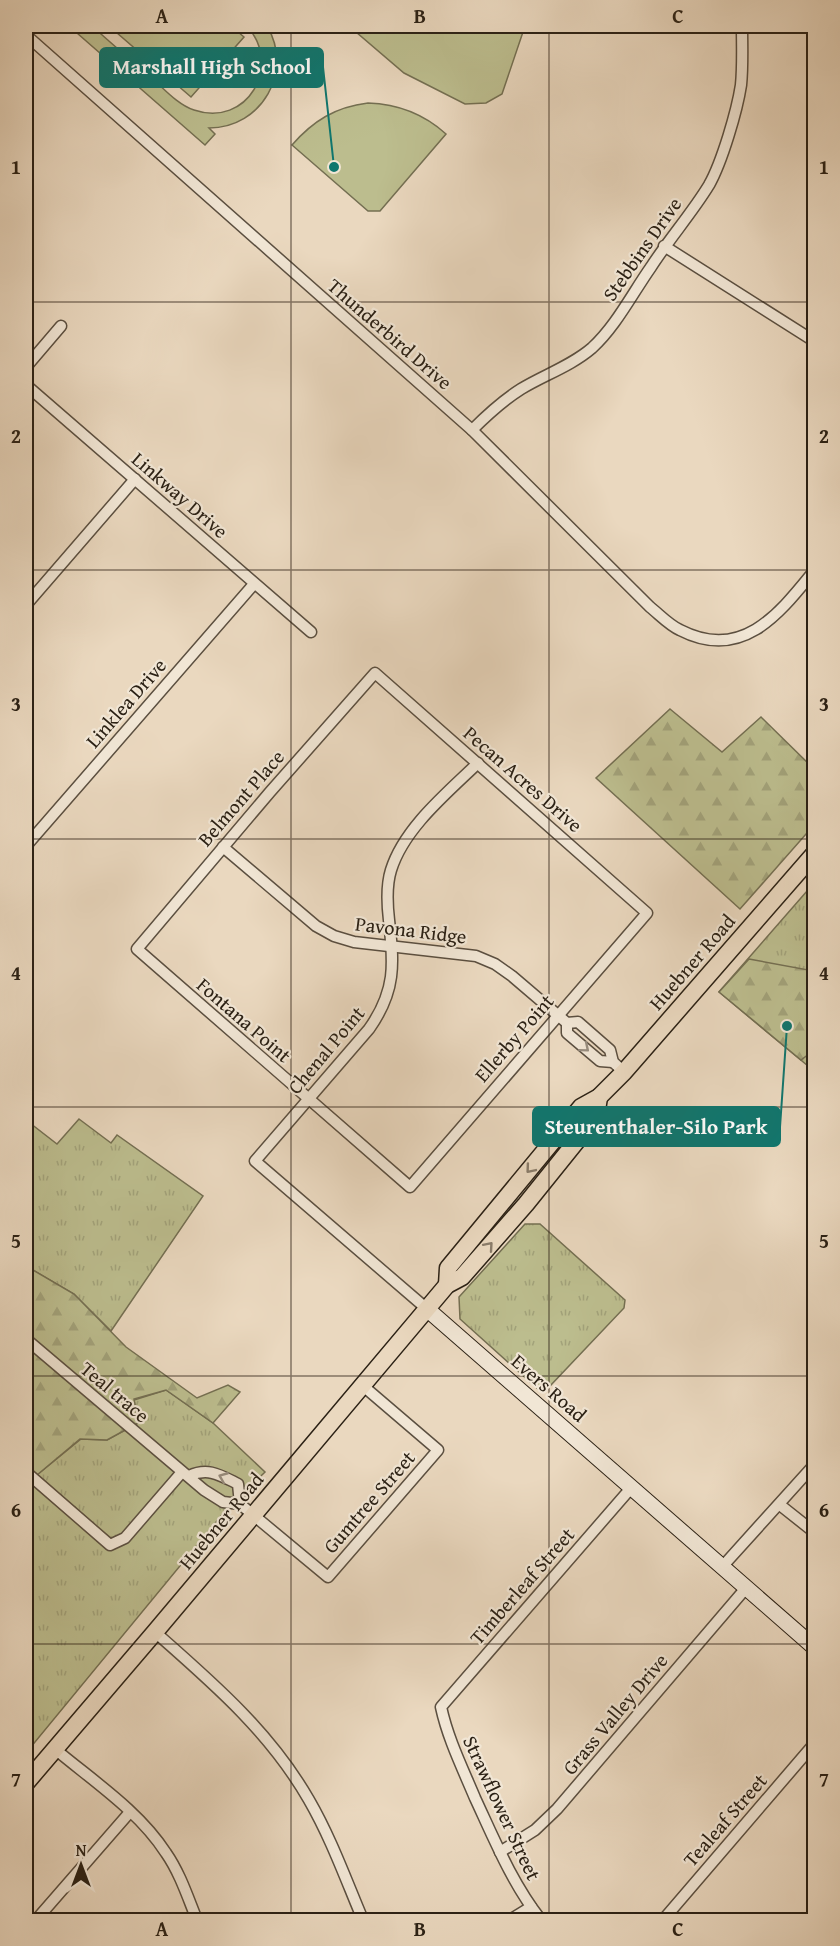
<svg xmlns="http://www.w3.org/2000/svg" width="840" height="1946" font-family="'Gentium Book Plus',serif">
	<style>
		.grass { fill: url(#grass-tufts); stroke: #746f52; stroke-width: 1.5 }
		.forest { fill: url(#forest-firs); stroke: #746f52; stroke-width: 1.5 }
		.pitch { fill: #bcbd8e; stroke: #746f52; stroke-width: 1.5 }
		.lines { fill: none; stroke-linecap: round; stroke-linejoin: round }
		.minor-casing { stroke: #5b4f40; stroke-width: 13 }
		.secondary-casing { stroke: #2b2115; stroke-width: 17 }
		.primary-casing { stroke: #2b2115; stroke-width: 19 }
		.minor { stroke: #f1e6d5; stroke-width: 10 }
		.secondary { stroke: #f1e6d5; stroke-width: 15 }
		.primary { stroke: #ead8bf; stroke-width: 16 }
		.oneway { stroke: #988d7f }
		.oneway2 { stroke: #8a7c6a }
		.grid { fill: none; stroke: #2b2115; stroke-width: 1.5; stroke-opacity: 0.55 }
		.labels { text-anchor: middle; stroke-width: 4.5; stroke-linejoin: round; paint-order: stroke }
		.street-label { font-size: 20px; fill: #2b2115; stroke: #f1e6d5 }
		.leader { fill: none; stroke: #0f766e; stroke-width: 2 }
		.callout-dot { fill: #0f766e; stroke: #f1e6d5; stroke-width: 2 }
		.callout { fill: #0f766e; stroke: #0f766e; stroke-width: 2 }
		.callout-label { font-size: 21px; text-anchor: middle; font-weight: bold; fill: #fff }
		.neatline { fill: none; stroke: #2b2115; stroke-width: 2 }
		.grid-label { font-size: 20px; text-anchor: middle; font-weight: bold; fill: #2b2115 }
	</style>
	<defs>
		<pattern id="grass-tufts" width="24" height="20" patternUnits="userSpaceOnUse" patternTransform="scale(1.5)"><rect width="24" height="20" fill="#bcbd8e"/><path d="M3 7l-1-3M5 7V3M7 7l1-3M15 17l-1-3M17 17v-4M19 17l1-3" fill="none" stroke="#a2a27a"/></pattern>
		<pattern id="forest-firs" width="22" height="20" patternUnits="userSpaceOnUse" patternTransform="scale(1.5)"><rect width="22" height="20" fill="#bcbd8e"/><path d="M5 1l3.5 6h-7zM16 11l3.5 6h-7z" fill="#a2a27a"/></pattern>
	</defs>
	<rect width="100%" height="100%" fill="#ead8bf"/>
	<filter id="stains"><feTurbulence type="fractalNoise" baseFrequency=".00333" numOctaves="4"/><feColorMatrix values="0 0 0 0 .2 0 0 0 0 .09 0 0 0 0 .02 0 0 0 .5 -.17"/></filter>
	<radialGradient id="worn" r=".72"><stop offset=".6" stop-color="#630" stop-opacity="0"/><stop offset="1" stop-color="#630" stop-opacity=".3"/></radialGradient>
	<g class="grass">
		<polygon points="814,883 814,1071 719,992"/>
		<polygon points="79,1119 111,1143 117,1135 203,1196 111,1331 74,1294 26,1266 26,1120 57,1144"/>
		<polygon points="525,1224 540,1224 625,1300 624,1308 549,1387 539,1390 460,1319 459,1297"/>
		<polygon points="166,1390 213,1423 265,1472 226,1510 26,1753 26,1471 37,1475 81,1439 107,1440 138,1423 134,1400"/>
	</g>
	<g class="forest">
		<polygon points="670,709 722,752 761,717 814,769 814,825 740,909 596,778"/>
		<polygon points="749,959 814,971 814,1050 801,1060 719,992"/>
		<polygon points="26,1266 74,1294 126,1347 197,1398 228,1385 240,1392 213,1423 166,1390 134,1399 138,1423 107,1440 80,1439 37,1475 26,1471"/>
	</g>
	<g class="pitch">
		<path d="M69,26H92C112,44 133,62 154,80C166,91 179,105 194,110C247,128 283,66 247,26H267C294,71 262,128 209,128L215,134L205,145Z"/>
		<polygon points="109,26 231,26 244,37 191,97"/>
		<polygon points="349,26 525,26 502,94 486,103 465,104 404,73"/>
		<path d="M368,103C398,104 424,114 446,134L380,211H368L292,145C313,121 335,107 368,103Z"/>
	</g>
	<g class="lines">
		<defs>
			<g id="minor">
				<path d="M26,35L472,430L650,607C660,615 669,625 680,630C742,662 779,614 814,571"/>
				<polyline points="664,246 814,341"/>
				<polyline points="26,367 61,326"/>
				<polyline points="26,385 311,632"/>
				<path d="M472,430C487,415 502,401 521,389C544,375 571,366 592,348C616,326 632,294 651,267C669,239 692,213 709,185C722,162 737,111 741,85C743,65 742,45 742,26"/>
				<polyline points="26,605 135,479"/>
				<polygon points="375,673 647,913 410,1187 137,949 270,792"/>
				<polyline points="26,846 254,584"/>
				<polyline points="223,847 316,926 334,936 354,942 476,956 495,964 512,976 567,1023"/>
				<polyline points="567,1023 578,1022 610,1050 613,1062 624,1072"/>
				<polyline points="567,1023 567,1033 600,1061 613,1062"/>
				<path d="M427,1309L255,1161L369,1029C396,991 394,964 389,920C387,903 386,886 391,870C404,828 447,793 478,763"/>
				<polyline points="26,1339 204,1490 223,1502 240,1504 328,1577 438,1450 362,1385"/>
				<polyline points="26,1472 110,1545 125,1538 182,1472"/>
				<path d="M189,1476C208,1467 220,1475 238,1484L240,1504"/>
				<polyline points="780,1505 814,1532"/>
				<polyline points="722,1567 814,1465"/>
				<path d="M155,1632C213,1683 270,1732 309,1800C331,1838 346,1880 363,1920"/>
				<path d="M55,1749C93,1781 139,1811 166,1853C180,1873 188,1898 197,1920"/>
				<polyline points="500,1852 535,1830 557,1809 746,1588"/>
				<polyline points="36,1920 130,1812"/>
				<polyline points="510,1920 531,1907"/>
				<path d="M541,1920C512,1883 495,1841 475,1798C462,1767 448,1739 441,1707L631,1488"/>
				<polyline points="663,1920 814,1744"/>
			</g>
			<polyline id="secondary" points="427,1309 814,1647"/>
			<g id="primary">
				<polyline points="447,1285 448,1268 581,1107 599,1097 624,1072 814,854"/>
				<polyline points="26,1783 155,1632 447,1285 462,1277 526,1204 596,1117 599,1097"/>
			</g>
		</defs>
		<use href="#minor" class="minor-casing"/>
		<use href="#secondary" class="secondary-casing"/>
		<use href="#primary" class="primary-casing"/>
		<use href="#minor" class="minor"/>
		<use href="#secondary" class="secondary"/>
		<use href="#primary" class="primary"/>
	</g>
	<defs><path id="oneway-chevron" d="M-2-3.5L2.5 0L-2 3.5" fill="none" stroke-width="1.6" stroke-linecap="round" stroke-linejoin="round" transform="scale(1.5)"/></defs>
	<g class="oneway">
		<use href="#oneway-chevron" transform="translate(585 1048) rotate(40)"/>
		<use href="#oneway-chevron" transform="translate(223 1477) rotate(-158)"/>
	</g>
	<g class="oneway2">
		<use href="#oneway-chevron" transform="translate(530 1169) rotate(130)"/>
		<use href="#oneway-chevron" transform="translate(489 1246) rotate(-49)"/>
	</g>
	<path class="grid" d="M291,26V1920M549,26V1920M26,302H814M26,570H814M26,839H814M26,1107H814M26,1376H814M26,1644H814"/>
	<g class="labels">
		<g class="street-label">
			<text transform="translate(642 249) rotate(-55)" y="7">Stebbins Drive</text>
			<text transform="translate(390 334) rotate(41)" y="7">Thunderbird Drive</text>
			<text transform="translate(180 495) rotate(41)" y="7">Linkway Drive</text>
			<text transform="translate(126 703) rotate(-49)" y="7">Linklea Drive</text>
			<text transform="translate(523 779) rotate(41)" y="7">Pecan Acres Drive</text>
			<text transform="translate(241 798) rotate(-49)" y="7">Belmont Place</text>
			<text transform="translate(411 930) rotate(7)" y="7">Pavona Ridge</text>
			<text transform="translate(692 962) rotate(-49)" y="7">Huebner Road</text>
			<text transform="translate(244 1020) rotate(41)" y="7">Fontana Point</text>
			<text transform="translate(514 1038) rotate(-49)" y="7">Ellerby Point</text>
			<text transform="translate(326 1050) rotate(-50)" y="7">Chenal Point</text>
			<text transform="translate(549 1388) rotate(41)" y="7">Evers Road</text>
			<text transform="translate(115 1392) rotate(40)" y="7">Teal trace</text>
			<text transform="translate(369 1502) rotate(-49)" y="7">Gumtree Street</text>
			<text transform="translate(221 1521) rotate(-50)" y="7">Huebner Road</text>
			<text transform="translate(522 1586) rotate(-49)" y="7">Timberleaf Street</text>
			<text transform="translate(615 1714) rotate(-50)" y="7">Grass Valley Drive</text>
			<text transform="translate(502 1808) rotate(65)" y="7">Strawflower Street</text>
			<text transform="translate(725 1820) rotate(-49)" y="7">Tealeaf Street</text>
		</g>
	</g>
	<path class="leader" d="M334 167L323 67M787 1026L780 1127"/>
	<g class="callout-dot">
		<circle cx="334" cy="167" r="6"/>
		<circle cx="787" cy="1026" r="6"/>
	</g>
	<g class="callout">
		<rect x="100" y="48" width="223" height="39" rx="6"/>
		<rect x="533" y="1107" width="247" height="39" rx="6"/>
	</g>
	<g class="callout-label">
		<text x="212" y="74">Marshall High School</text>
		<text x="656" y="1134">Steurenthaler-Silo Park</text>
	</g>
	<rect width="840" height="1946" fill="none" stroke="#ead8bf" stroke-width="66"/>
	<g transform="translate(81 1865)" stroke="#f1e6d5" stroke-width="4.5" paint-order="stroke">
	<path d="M0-4.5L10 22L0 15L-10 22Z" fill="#2b2115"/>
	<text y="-9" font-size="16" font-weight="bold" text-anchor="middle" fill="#2b2115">N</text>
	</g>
	<rect x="33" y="33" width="774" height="1880" class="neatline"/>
	<g class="grid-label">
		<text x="162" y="23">A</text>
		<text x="420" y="23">B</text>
		<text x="678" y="23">C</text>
		<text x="16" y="174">1</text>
		<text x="824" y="174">1</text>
		<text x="16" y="443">2</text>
		<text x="824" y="443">2</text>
		<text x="16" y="711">3</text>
		<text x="824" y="711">3</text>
		<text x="16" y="980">4</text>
		<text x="824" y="980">4</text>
		<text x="16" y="1248">5</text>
		<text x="824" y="1248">5</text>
		<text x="16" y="1517">6</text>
		<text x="824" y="1517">6</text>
		<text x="16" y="1786">7</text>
		<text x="824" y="1786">7</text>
		<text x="162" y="1936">A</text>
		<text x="420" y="1936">B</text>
		<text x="678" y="1936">C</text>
	</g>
	<rect width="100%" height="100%" filter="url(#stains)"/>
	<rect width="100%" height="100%" fill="url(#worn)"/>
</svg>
